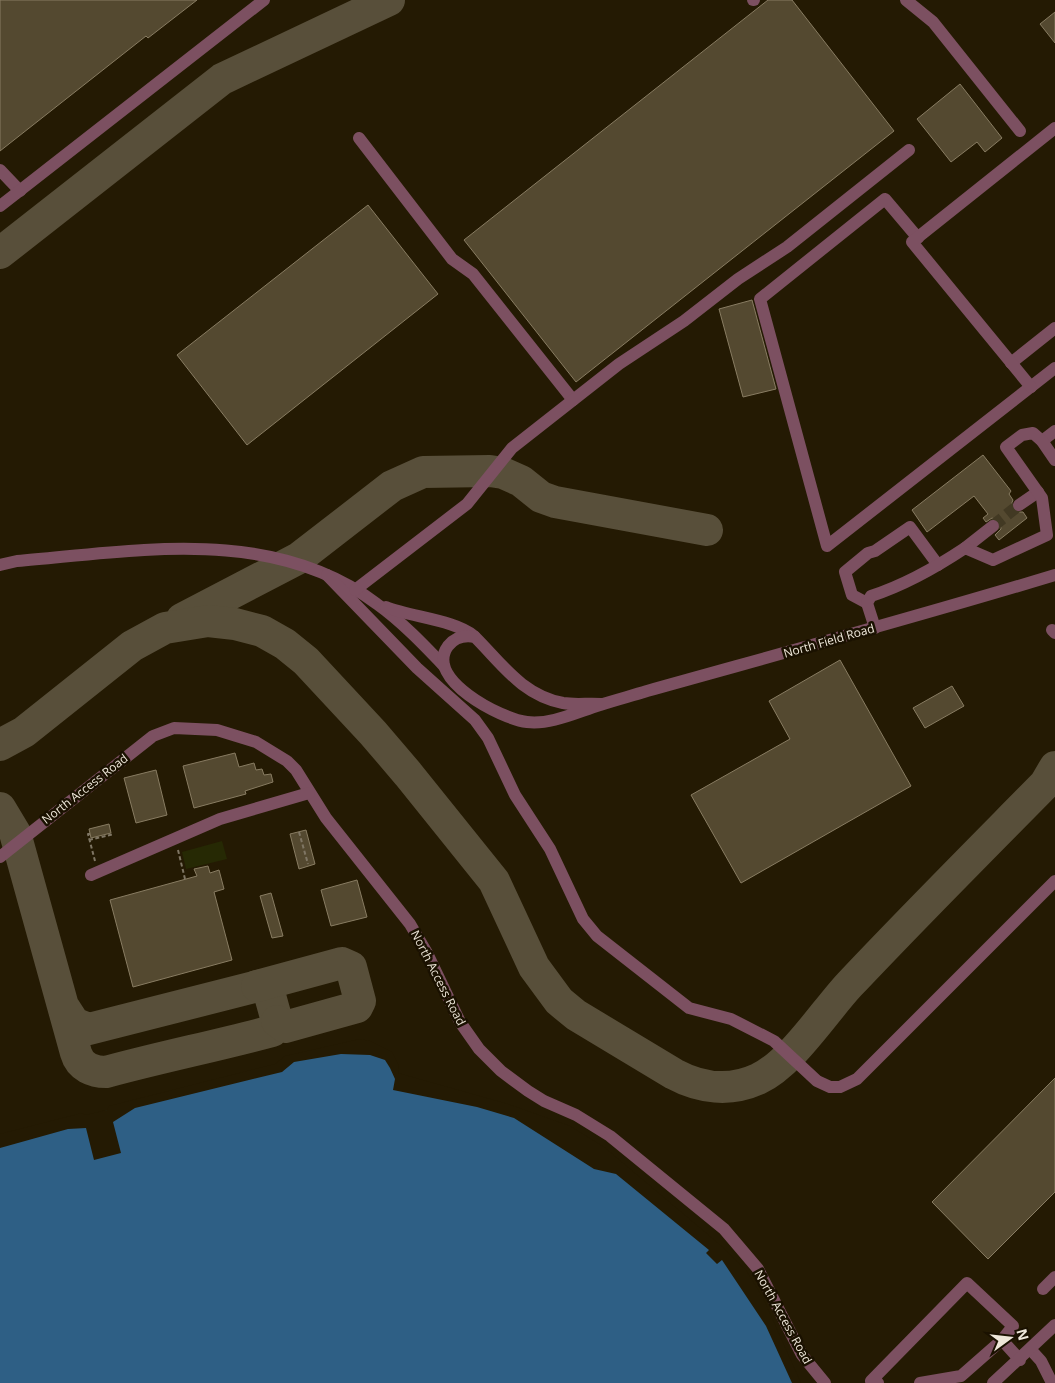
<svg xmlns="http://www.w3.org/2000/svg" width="1055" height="1383" font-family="'Open Sans',sans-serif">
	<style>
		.green { fill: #262904 }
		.water { fill: #2e5f85 }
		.pier { fill: #241a03 }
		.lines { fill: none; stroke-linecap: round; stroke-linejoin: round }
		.taxiway { stroke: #584f3a; stroke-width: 32 }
		.building { fill: #544930; stroke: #887c62 }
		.minor-tunnel { stroke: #423923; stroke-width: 12; stroke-dasharray: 12 6; stroke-linecap: butt }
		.path { stroke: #7f7664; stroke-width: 2; stroke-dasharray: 4 2.5; stroke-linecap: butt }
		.minor { stroke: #7c5061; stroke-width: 12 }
		.labels { text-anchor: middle; stroke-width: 5; stroke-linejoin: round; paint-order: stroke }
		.street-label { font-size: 12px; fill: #eee7d9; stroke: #1a1100 }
	</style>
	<rect width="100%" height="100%" fill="#241a03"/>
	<polygon class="green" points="222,841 227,859 186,869 182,852"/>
	<polygon class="water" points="361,1042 391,1054 395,1075 570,1128 727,1255 799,1383 0,1383 0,1137 83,1117"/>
	<polygon class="pier" points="360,1039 370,1041 392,1052 399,1066 398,1073 508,1104 570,1126 604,1147 718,1243 746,1270 763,1298 801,1383 792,1383 766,1326 722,1260 717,1264 706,1253 709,1250 616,1174 594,1169 514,1118 477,1107 393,1090 395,1079 390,1068 385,1060 370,1055 341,1054 294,1062 282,1072 135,1108 113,1122 121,1153 94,1160 86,1128 68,1129 0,1148 0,1134 82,1113 85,1115 107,1110 109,1106 275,1064 285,1056"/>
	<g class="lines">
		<g class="taxiway">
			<polyline points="0,253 222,79 389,0"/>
			<polyline points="182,619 299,558 392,486 423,472 490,471 503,473 521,481 541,497 555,502 707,530"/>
			<path d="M0,745L24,732L132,646L165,628L208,621L235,624L262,631L285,644L306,661L373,733L408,774L494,881L534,967L559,1001L576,1015L674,1074C700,1088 730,1092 758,1079C791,1064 824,1012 849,985C913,917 979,851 1045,784L1055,767"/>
			<path d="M0,808L15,833L76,1053C80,1067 93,1072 106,1072C161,1057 216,1046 272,1031L277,1021L269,992L262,985L89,1029L74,1023L65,1009"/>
			<polyline points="257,986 342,963 351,967 360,1001 357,1007 285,1027 277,1021"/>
		</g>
	</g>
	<g class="building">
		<polygon points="0,0 197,0 148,38 146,36 0,151"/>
		<polygon points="768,0 792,0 894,131 576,382 464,240"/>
		<polygon points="1055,12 1055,43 1040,24"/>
		<polygon points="960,84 1002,138 985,152 977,142 951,162 917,119"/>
		<polygon points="368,205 438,294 247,445 177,355"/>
		<polygon points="752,300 776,389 743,397 719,309"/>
		<polygon points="983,455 1011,491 1009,494 1013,500 1011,505 1013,510 1016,512 1023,512 1027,518 999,540 995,535 1001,529 1000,521 992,518 986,522 983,518 988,514 974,496 927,532 912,510"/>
		<polygon points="840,660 911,786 741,883 691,795 790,739 769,701"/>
		<polygon points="952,686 964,706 925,728 913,708"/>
		<polygon points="235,753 239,767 254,763 256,770 262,769 264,775 271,774 273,782 245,791 246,794 194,808 183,766"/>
		<polygon points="156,770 167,815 136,823 124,778"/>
		<polygon points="109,824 111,833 91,838 89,829"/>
		<polygon points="306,830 315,864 299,869 290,834"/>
		<polygon points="208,866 210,873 219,870 224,889 214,892 232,960 133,987 110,900 197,876 194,869"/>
		<polygon points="357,880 367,917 331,926 321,890"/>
		<polygon points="271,893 283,936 272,938 260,896"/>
		<polygon points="1055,1078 1055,1192 988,1259 932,1202"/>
	</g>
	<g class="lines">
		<polyline class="minor-tunnel" points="993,526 1019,505"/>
		<g class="path">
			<polyline points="299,832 308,864"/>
			<polyline points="90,834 88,834 95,861"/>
			<polyline points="89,840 114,834"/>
			<polyline points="178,850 185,879"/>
		</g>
		<g class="minor">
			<polyline points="753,0 754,0"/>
			<polyline points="906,0 933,22 1020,131"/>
			<polyline points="359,138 452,259 473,274 573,400"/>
			<polyline points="0,170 20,191"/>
			<polyline points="0,206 264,0"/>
			<polyline points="918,238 885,199 760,299 827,546 1055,368"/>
			<polyline points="1011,363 1055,328"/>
			<polyline points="1031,387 912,242 1055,128"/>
			<polyline points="1042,441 1055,431"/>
			<polyline points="1019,505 1038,492"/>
			<polyline points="965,548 993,526"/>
			<path d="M0,565L17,561C137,551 273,525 377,604C402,622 423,644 444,666"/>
			<polyline points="327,575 417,668 475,720 488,738 515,795 550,849 583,919 597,936 689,1008 731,1019 774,1041 817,1081 830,1087 840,1087 857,1079 1055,881"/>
			<polyline points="355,590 467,504 512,448 619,364 684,321 738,279 787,247 909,150"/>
			<polyline points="867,603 852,595 845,572 868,553 875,551 910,527 938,565"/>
			<path d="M386,607C411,617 455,620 474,636"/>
			<path d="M875,628L867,603L871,596C905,585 935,568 965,548L993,560L1047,535L1042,498L1006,447L1022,435L1033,433L1042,441L1055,460"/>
			<polyline points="1052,630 1055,633"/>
			<path d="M601,704C589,703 575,705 563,703C522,695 502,664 475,637C465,635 455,637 448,646C424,679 501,719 527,722C551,725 577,712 600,705C615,700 631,696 647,691C783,653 920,616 1055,575"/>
			<polyline points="0,857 153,736 174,728 217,730 256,742 287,761 296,770 326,818 410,924 427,953 460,1022 479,1049 501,1071 528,1091 544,1101 576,1115 610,1136 724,1229 758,1269 802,1355 825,1383"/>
			<polyline points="91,875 220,819 309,793"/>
			<polyline points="1043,1289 1055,1277"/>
			<polyline points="1031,1350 1041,1361 1052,1383"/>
			<polyline points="878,1383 871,1381 967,1283 1013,1326 1002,1340 1020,1360"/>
			<polyline points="920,1383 961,1376 1002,1340"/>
			<polyline points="993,1383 1055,1325"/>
		</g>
	</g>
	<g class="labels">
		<g class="street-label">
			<text transform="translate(829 641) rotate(-16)" y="4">North Field Road</text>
			<text transform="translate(85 789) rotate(-38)" y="4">North Access Road</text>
			<text transform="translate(438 978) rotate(63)" y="4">North Access Road</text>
			<text transform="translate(783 1317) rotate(61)" y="4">North Access Road</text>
		</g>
	</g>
	<g transform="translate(1010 1338) rotate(75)" stroke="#1a1100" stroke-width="4" paint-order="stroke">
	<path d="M0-4L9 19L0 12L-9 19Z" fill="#eee7d9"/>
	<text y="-8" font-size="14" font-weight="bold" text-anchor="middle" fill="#eee7d9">N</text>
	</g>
</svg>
